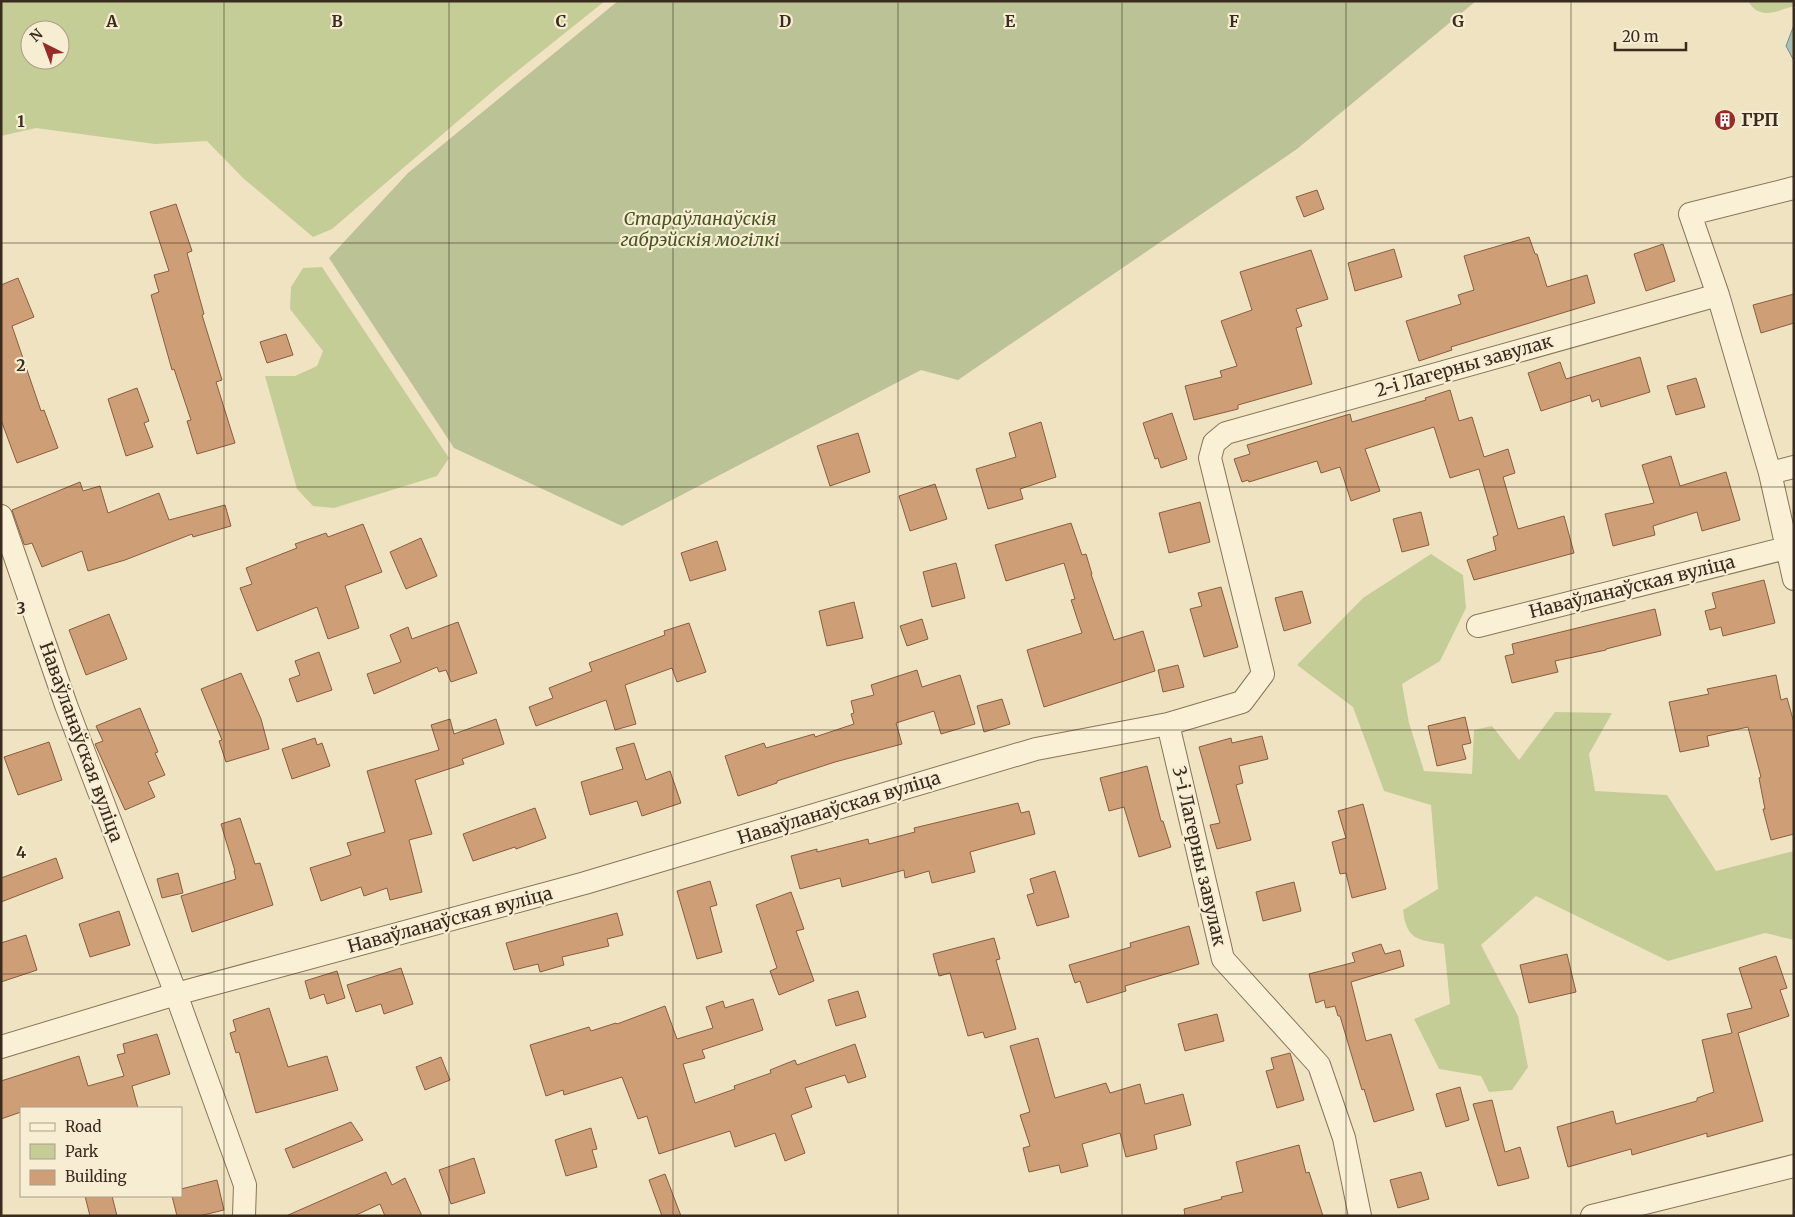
<svg xmlns="http://www.w3.org/2000/svg" width="1795" height="1217" viewBox="0 0 1795 1217" font-family="Merriweather,serif">
	<style>
		.green { fill: #c5cd96; fill-rule: evenodd }
		.cemetery { fill: #bbc295 }
		.water { fill: #a5c1ba; stroke: #6b9088 }
		.building { fill: #ce9e77; stroke: #895e3e }
		.lines { fill: none; stroke-linecap: round; stroke-linejoin: round }
		.minor-casing { stroke: #897459; stroke-width: 24 }
		.minor { stroke: #f9f0d5; stroke-width: 22 }
		.grid { fill: none; stroke: #392b1d; stroke-width: 1; stroke-opacity: 0.55 }
		.labels { text-anchor: middle; stroke-width: 4.5; stroke-linejoin: round; paint-order: stroke }
		.poi-label { font-size: 18px; font-weight: bold; fill: #392b1d; stroke: #f6edd2; text-anchor: start }
		.park-label { font-size: 18px; font-style: italic; fill: #475523; stroke: #f6edd2 }
		.street-label { font-size: 18px; fill: #392b1d; stroke: #f6edd2 }
		.grid-label { font-size: 16px; text-anchor: middle; font-weight: bold; fill: #392b1d; stroke: #f6edd2; stroke-width: 4.5; stroke-linejoin: round; paint-order: stroke }
	</style>
	<rect width="100%" height="100%" fill="#efe3c2"/>
	<path class="green" d="M1,1H605L500,85L332,229L313,237L243,178L207,141L155,144L36,128L1,136ZM30,30H60V60H30Z
		M1748,1H1794V6C1776,11 1760,21 1748,1Z
		M322,267L449,458L437,476L334,508L313,506L297,489L265,376H295L317,366L323,351L290,309L291,287L303,268Z
		M1431,554L1463,575L1466,608L1440,661L1402,684L1409,723L1424,771L1472,774L1474,730L1492,726L1519,760L1555,712L1612,713L1589,754L1595,791L1667,795L1716,871L1794,851V940L1765,933L1668,961L1536,896L1481,945L1518,1016L1528,1067L1512,1090L1489,1092L1481,1076L1439,1069L1414,1019L1450,1004L1444,944C1417,939 1407,941 1403,910L1438,889L1431,805L1384,791L1353,707L1297,665L1363,598Z"/>
	<path class="cemetery" d="M618,1H1476L1297,149L958,380L921,370L622,526L454,448L329,258L408,173Z"/>
	<path class="water" d="M1794,25V61L1786,46Z"/>
	<path class="building" d="M1317,190L1324,209L1304,217L1296,197Z
		M176,204L192,251L187,253L204,314L202,315L222,380L216,382L235,443L197,454L187,421L191,420L174,369L172,370L151,295L159,292L154,275L169,271L150,212Z
		M1529,237L1535,254H1537L1547,287L1587,275L1595,303L1451,347L1452,350L1419,361L1406,321L1461,304L1458,295L1474,290L1464,256Z
		M1663,244L1675,281L1646,291L1634,254Z
		M1394,249L1402,277L1355,291L1348,263Z
		M1311,250L1328,299L1296,309L1302,326L1296,328L1312,384L1238,405V409L1194,420L1185,386L1222,377L1220,371L1237,366L1221,321L1252,310L1240,272Z
		M18,278L34,317L12,326L41,411L44,410L58,448L17,463L1,420V285Z
		M1794,294V323L1761,333L1753,305Z
		M286,334L293,355L267,363L260,342Z
		M1640,357L1650,392L1601,407L1599,399L1592,402L1590,395L1541,411L1528,373L1560,362L1566,379Z
		M1696,378L1705,407L1676,415L1667,386Z
		M137,388L149,421L144,423L153,447L126,456L108,399Z
		M1450,390L1459,421L1472,417L1484,457L1508,449L1515,473L1503,477L1518,529L1564,516L1574,553L1474,580L1467,560L1496,550L1493,537L1498,535L1479,469L1450,478L1434,427L1365,449L1380,491L1351,501L1340,467L1321,473L1317,461L1249,482L1248,480L1242,482L1234,459L1250,454L1247,445L1350,414L1352,422L1426,400L1425,398Z
		M1172,413L1187,459L1161,468L1158,458L1155,459L1143,423Z
		M1041,422L1056,477L1020,489L1023,499L988,509L976,469L1016,457L1009,433Z
		M858,433L870,472L830,486L817,446Z
		M1671,456L1680,486L1726,472L1740,520L1702,531L1697,512L1653,526L1655,535L1613,546L1605,514L1654,503L1642,465Z
		M80,482L83,491L100,486L108,513L159,493L169,520L225,505L231,526L193,537L192,534L125,560L88,571L82,551L42,567L32,543L25,545L24,544L12,510Z
		M935,484L947,519L910,531L899,496Z
		M1200,502L1210,542L1169,553L1159,513Z
		M1421,512L1429,545L1402,552L1393,519Z
		M1071,523L1082,555L1086,554L1092,574H1091L1114,640L1143,631L1155,671L1044,707L1027,650L1082,633L1071,600L1075,599L1064,563L1006,581L995,545Z
		M363,524L382,572L345,586L359,628L328,639L317,607L257,631L240,588L252,584L246,568L297,548L295,544L326,533L328,537Z
		M421,538L437,576L406,589L390,552Z
		M717,541L726,570L690,581L681,553Z
		M956,563L965,598L932,607L923,572Z
		M1764,580L1775,623L1723,636L1721,627L1710,630L1705,611L1716,608L1712,593Z
		M1221,587L1238,647L1204,657L1190,609L1202,606L1198,593Z
		M1302,591L1311,623L1284,631L1275,598Z
		M854,602L863,638L827,646L819,611Z
		M1655,609L1661,635L1606,649V650L1555,661L1558,672L1512,683L1505,656L1514,654L1512,644Z
		M109,614L127,659L86,675L69,630Z
		M922,619L928,639L907,646L900,626Z
		M458,622L477,673L451,682L446,670L439,672L437,667L374,694L367,674L401,662L390,635L408,627L412,639Z
		M689,623L706,672L677,682L672,668L625,685L636,724L615,730L606,700L536,726L529,707L553,698L549,688L592,671L589,663L665,635L664,631Z
		M319,652L332,690L297,702L289,679L300,675L295,661Z
		M1178,665L1184,687L1163,692L1158,670Z
		M917,670L922,687L960,675L975,724L941,734L934,711L896,723L902,744L835,762L777,781V783L738,796L725,756L764,743L766,748L814,734L815,737L854,724L851,714L854,713L851,701L874,695L871,685Z
		M241,673L261,719L269,749L226,762L219,741L222,740L201,689Z
		M1776,675L1781,700L1787,698L1794,723V834L1771,840L1763,809H1765L1759,778L1761,777L1748,727L1707,736L1709,746L1680,752L1669,702L1709,694L1707,689Z
		M1002,699L1010,724L984,732L977,706Z
		M140,708L158,752L155,753L165,775L148,782L155,797L125,810L95,744L103,741L96,726Z
		M1465,717L1471,743L1462,745L1466,759L1437,766L1428,726Z
		M450,719L454,734L496,719L504,744L462,759L464,764L415,780L432,834L409,840L422,892L390,900L387,888L364,896L361,887L321,901L310,868L351,855L347,843L385,832L367,771L439,750L431,725Z
		M1262,736L1268,759L1239,766L1243,783L1236,785L1251,840L1217,849L1210,825L1220,823L1199,747L1231,738L1232,743Z
		M315,738L317,745L322,743L330,766L292,779L282,749Z
		M49,742L62,780L18,795L4,757Z
		M634,743L646,780L670,771L681,803L642,816L637,801L590,815L581,782L623,769L616,748Z
		M1147,766L1161,821H1163L1171,847L1139,857L1124,807L1109,811L1100,778Z
		M1018,803L1021,813L1029,811L1035,834L970,852L975,872L932,883L929,871L905,878L904,870L842,887L840,878L800,889L791,856L817,849V852L868,839L869,844L915,832L914,828Z
		M1363,804L1386,889L1352,898L1346,873L1340,874L1332,842L1346,838L1338,811Z
		M535,808L546,838L516,849L515,847L473,861L463,834Z
		M240,818L255,864L260,863L273,905L192,932L181,896L236,879L234,871H235L221,824Z
		M56,858L63,878L1,902V878Z
		M1055,871L1069,917L1037,926L1027,895L1034,893L1030,879Z
		M178,873L183,893L162,898L157,879Z
		M710,881L717,905L710,907L722,952L697,959L677,891Z
		M1294,882L1301,911L1263,921L1256,892Z
		M791,892L804,929L796,931L814,981L779,995L770,971L777,968L756,905Z
		M119,911L130,945L90,957L79,924Z
		M617,913L623,935L607,939L609,946L562,957L564,965L540,972L538,964L514,970L506,943Z
		M1189,926L1199,964L1125,986L1126,991L1087,1003L1080,981L1075,983L1069,965L1131,947L1130,943Z
		M26,935L37,970L1,982V943Z
		M994,938L1000,959L996,960L1016,1029L985,1038L983,1032L968,1036L950,973L939,976L933,954Z
		M1381,944L1385,954L1400,950L1404,966L1351,982L1366,1041L1391,1034L1414,1110L1374,1122L1364,1089L1362,1090L1340,1016H1338L1335,1006L1326,1008L1324,1000L1316,1003L1309,974L1355,962L1352,953Z
		M1567,954L1576,992L1529,1003L1520,965Z
		M1776,956L1787,988L1780,990L1789,1016L1738,1033L1763,1121L1707,1137V1133L1632,1155L1631,1149L1568,1167L1557,1127L1613,1111L1616,1124L1697,1101V1098L1714,1092L1702,1040L1732,1033L1727,1014L1752,1008L1739,968Z
		M401,968L413,1004L384,1014L381,1004L356,1012L347,985Z
		M337,971L345,998L327,1004L324,994L310,999L305,981Z
		M858,991L866,1017L836,1026L828,1000Z
		M753,999L763,1030L702,1050L705,1058L683,1064L695,1103L735,1089L734,1086L771,1073L770,1070L795,1060L797,1065L855,1044L866,1077L848,1083L845,1075L805,1088L812,1107L791,1115L805,1153L785,1161L775,1133L735,1147L730,1131L659,1154L647,1116L638,1119L622,1077L564,1095L563,1090L546,1096L530,1045L589,1027L591,1031L616,1023L617,1024L665,1006L677,1039L713,1028L706,1007L723,1001L725,1008Z
		M269,1008L288,1067L327,1056L338,1090L256,1113L239,1052L236,1053L230,1033L236,1031L233,1020Z
		M1217,1014L1224,1041L1185,1051L1178,1024Z
		M157,1034L170,1074L132,1086L138,1108H21V1112L1,1119V1081L79,1056L88,1086L124,1076L117,1055L125,1053L123,1044Z
		M1038,1038L1055,1098L1106,1083L1110,1093L1140,1084L1145,1104L1183,1094L1191,1125L1154,1135L1157,1149L1126,1157L1120,1133L1082,1144L1088,1166L1061,1173L1059,1165L1029,1172L1023,1148L1030,1146L1020,1115L1030,1112L1010,1046Z
		M1290,1053L1304,1100L1277,1108L1266,1071L1274,1069L1271,1058Z
		M441,1057L450,1080L425,1090L416,1067Z
		M1460,1087L1469,1120L1446,1127L1436,1094Z
		M1492,1100L1505,1152L1520,1147L1529,1178L1498,1186L1473,1104Z
		M351,1122L363,1140L293,1168L285,1149Z
		M591,1128L597,1149L592,1150L597,1167L566,1176L555,1140Z
		M1299,1145L1306,1173L1309,1172L1323,1216H1185L1184,1209L1222,1199L1221,1197L1243,1192L1236,1162Z
		M474,1158L485,1193L451,1204L439,1170Z
		M386,1172L392,1185L405,1178L422,1216H385L380,1204L354,1216H286Z
		M1421,1172L1429,1199L1398,1208L1390,1180Z
		M665,1174L681,1216H662L649,1180Z
		M217,1180L224,1210L199,1216H177L172,1196H181V1189Z
		M85,1196H112L117,1216H90Z"/>
	<g class="lines">
		<g class="minor-casing">
			<path id="minor" d="M1794,188L1690,214L1718,295L1770,473L1794,579
				M1770,473L1794,467
				M1,516L66,705L176,994L245,1185L244,1216
				M1478,626L1786,548
				M1168,724L1223,959L1319,1065L1344,1138L1360,1216
				M1,1047L176,994L585,883L1036,749L1168,724L1242,702L1263,674L1210,458L1214,443L1226,433L1718,295
				M1592,1216L1794,1166"/>
		</g>
		<use href="#minor" class="minor"/>
	</g>
	<path class="grid" d="M224,1V1216M449,1V1216M673,1V1216M898,1V1216M1122,1V1216M1346,1V1216M1571,1V1216M1,243H1794M1,487H1794M1,730H1794M1,974H1794"/>
	<defs>
		<g id="building-disc" transform="scale(1.125)"><circle r="9.5" fill="#992b27" stroke="#f6edd2"/><path d="M-4-6H4V6H1V3H-1V6H-4ZM-2.5-4.3h1.7v1.8h-1.7ZM.8-4.3h1.7v1.8H.8ZM-2.5-1h1.7V.8h-1.7ZM.8-1h1.7V.8H.8Z" fill="#fff"/></g>
	</defs>
	<g fill-rule="evenodd">
		<use href="#building-disc" x="1725" y="120"/>
	</g>
	<g class="labels">
		<g class="poi-label">
			<text x="1741" y="126">ГРП</text>
		</g>
		<g class="park-label">
			<text x="700" y="225">Стараўланаўскія<tspan x="700" dy="21">габрэйскія могілкі</tspan></text>
		</g>
		<g class="street-label">
			<text transform="translate(1464 366) rotate(-16)" y="6">2-і Лагерны завулак</text>
			<text transform="translate(1632 587) rotate(-14)" y="6">Наваўланаўская вуліца</text>
			<text transform="translate(81 742) rotate(70)" y="6">Наваўланаўская вуліца</text>
			<text transform="translate(839 808) rotate(-17)" y="6">Наваўланаўская вуліца</text>
			<text transform="translate(1199 856) rotate(77)" y="6">3-і Лагерны завулак</text>
			<text transform="translate(450 920) rotate(-15)" y="6">Наваўланаўская вуліца</text>
		</g>
	</g>
	<g class="grid-label">
		<text x="112" y="27">A</text>
		<text x="337" y="27">B</text>
		<text x="561" y="27">C</text>
		<text x="785" y="27">D</text>
		<text x="1010" y="27">E</text>
		<text x="1234" y="27">F</text>
		<text x="1458" y="27">G</text>
		<text x="21" y="127">1</text>
		<text x="21" y="371">2</text>
		<text x="21" y="614">3</text>
		<text x="21" y="858">4</text>
	</g>
	<rect width="1795" height="1217" fill="none" stroke="#392b1d" stroke-width="5"/>
	<rect x="20" y="1107" width="162" height="90" fill="#f6edd2" stroke="#aa9f8a"/>
	<rect x="30" y="1123" width="25" height="8" fill="#f9f0d5" stroke="#aa9f8a"/>
	<text x="65" y="1132" font-size="15" fill="#392b1d">Road</text>
	<rect x="30" y="1144" width="25" height="15" fill="#c5cd96" stroke="#aa9f8a"/>
	<text x="65" y="1157" font-size="15" fill="#392b1d">Park</text>
	<rect x="30" y="1170" width="25" height="15" fill="#ce9e77" stroke="#aa9f8a"/>
	<text x="65" y="1182" font-size="15" fill="#392b1d">Building</text>
	<g transform="translate(45 45) rotate(318)"><circle r="24" fill="#f6edd2" stroke="#aa9f8a"/>
	<path d="M0-4L9 19L0 12L-9 19Z" fill="#992b27"/>
	<text y="-8" font-size="14" font-weight="bold" text-anchor="middle" fill="#392b1d">N</text>
	</g>
	<path d="M1615 42v8h71v-8" fill="none" stroke="#392b1d" stroke-width="2.5"/>
	<text x="1622" y="42" font-size="15" fill="#392b1d" stroke="#f6edd2" stroke-width="4" paint-order="stroke">20 m</text>
</svg>
